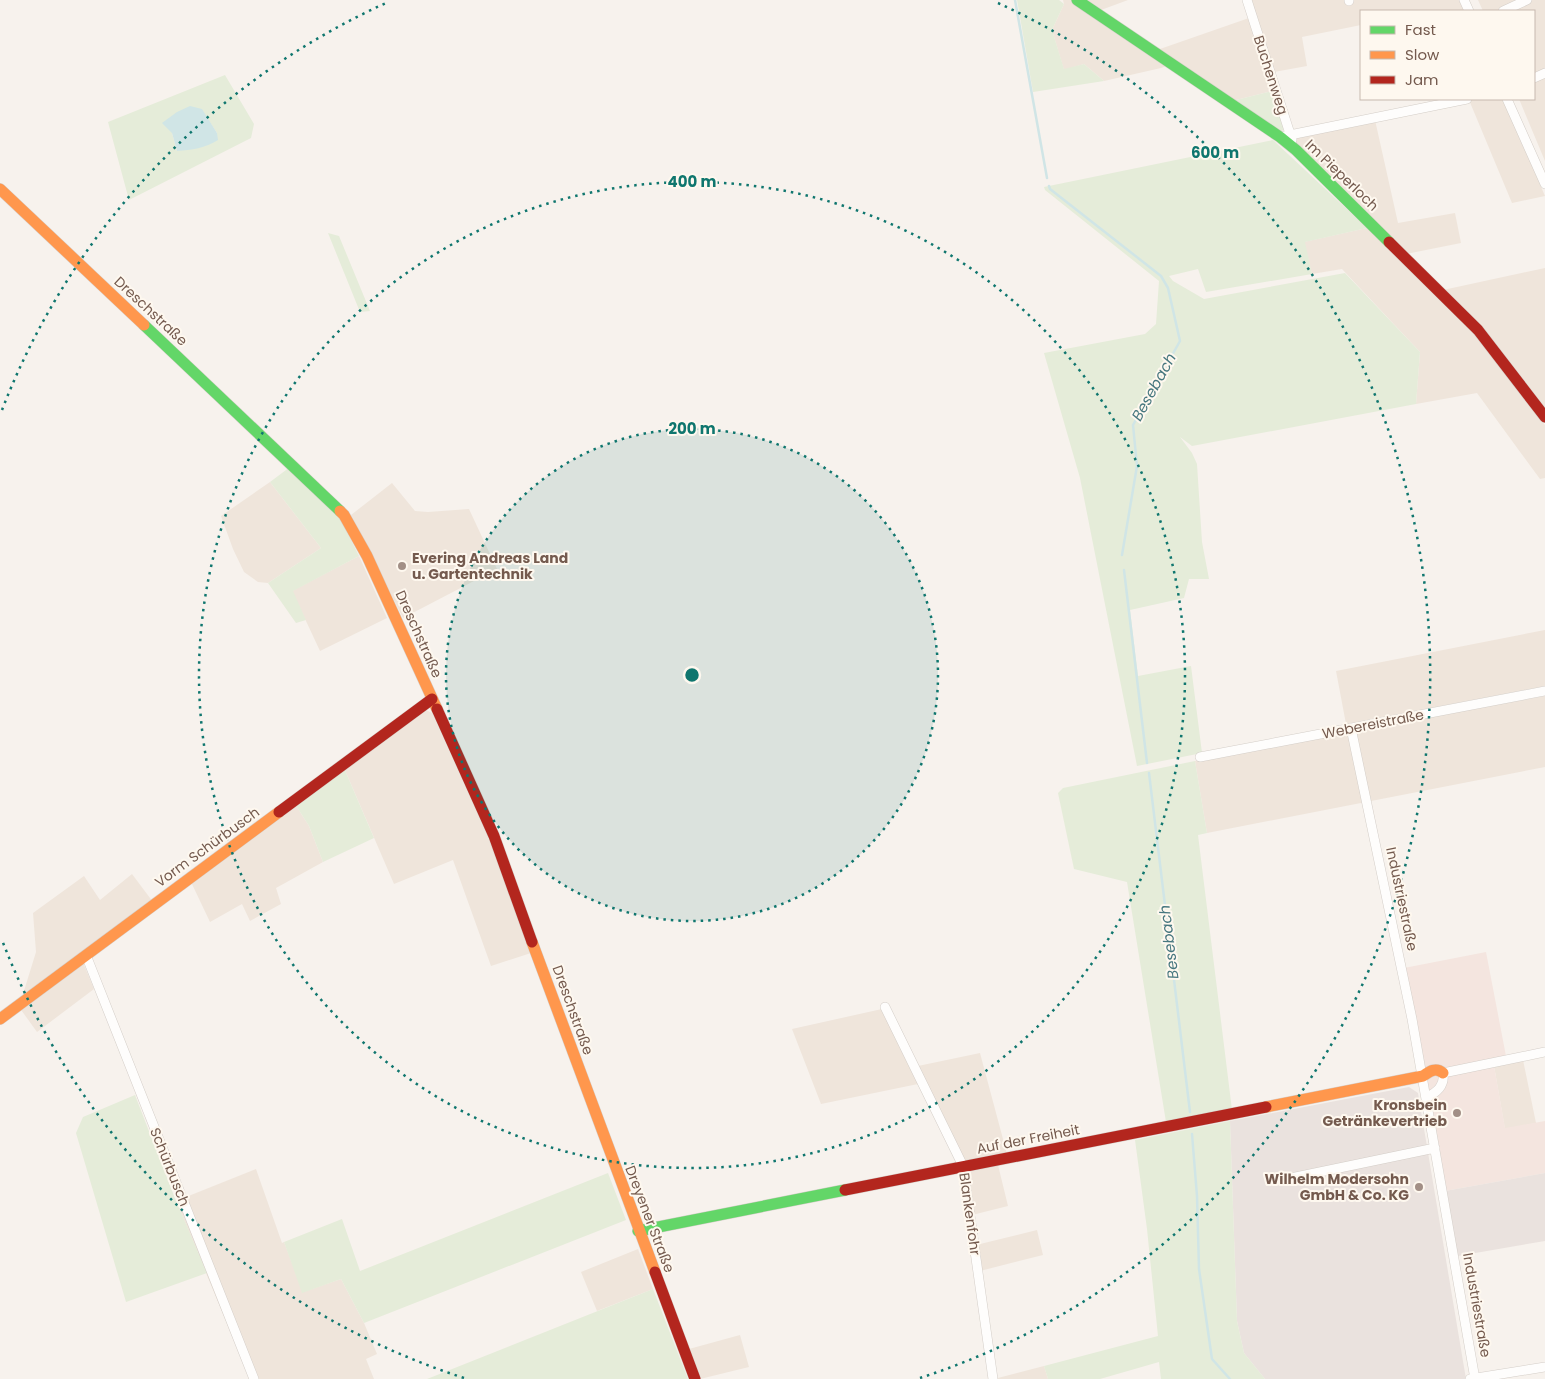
<svg xmlns="http://www.w3.org/2000/svg" width="1545" height="1379" viewBox="0 0 1545 1379" font-family="Poppins,sans-serif">
	<style>
		.residential { fill: #efe5db }
		.commercial { fill: #f4e5df }
		.industrial { fill: #eae2de }
		.green { fill: #e5ecd9; fill-rule: evenodd }
		.water { fill: #d0e5e6 }
		.lines { fill: none; stroke-linecap: round; stroke-linejoin: round }
		.stream { stroke: #d0e5e6; stroke-width: 2.5 }
		.street-casing { stroke: #d4cec8; stroke-width: 10 }
		.fast-casing { stroke: #d6cfca; stroke-width: 12 }
		.slow-casing { stroke: #d6cfca; stroke-width: 12 }
		.jam-casing { stroke: #d6cfca; stroke-width: 12 }
		.street { stroke: #fefdfc; stroke-width: 9 }
		.fast { stroke: #63d668; stroke-width: 11 }
		.slow { stroke: #ff974d; stroke-width: 11 }
		.jam { stroke: #b3261e; stroke-width: 11 }
		.ring { fill: none; stroke: #0f766e; stroke-width: 2.5; stroke-dasharray: 2.5 5 }
		.poi-dot { fill: #a28f86; stroke: #fef8ef; stroke-width: 2 }
		.labels { text-anchor: middle; stroke-width: 4; stroke-linejoin: round; paint-order: stroke }
		.street-label { font-size: 14px; fill: #745a4e; stroke: #fef8ef }
		.poi-label { font-size: 14px; font-weight: bold; fill: #745a4e; stroke: #fef8ef; text-anchor: end }
		.water-label { font-size: 15px; font-style: italic; fill: #47777f; stroke: #fef8ef }
		.centre { fill: #0f766e; stroke: #fef8ef; stroke-width: 2.5 }
		.ring-label { font-size: 15px; text-anchor: middle; font-weight: bold; fill: #0f766e; stroke: #fef8ef; stroke-width: 4; stroke-linejoin: round; paint-order: stroke }
	</style>
	<rect width="100%" height="100%" fill="#f7f2ed"/>
	<path class="residential" d="M1063,0H1128L1101,10L1160,49L1249,18L1272,91L1232,101L1176,63L1161,68L1104,81L1084,64L1064,70L1052,30L1064,4Z
		M1251,0H1460L1465,11H1361V25L1302,37L1307,66L1274,72Z
		M1478,0H1545V70L1534,74V11H1483Z
		M1545,78V161L1519,99H1534V82Z
		M1480,99H1503L1545,196L1512,203L1469,100Z
		M1375,120L1398,223L1455,213L1461,243L1406,254L1297,149L1295,139L1300,135Z
		M1367,228L1478,338L1545,425V478L1540,479L1477,393L1416,404L1420,352L1342,269L1312,274L1304,242Z
		M1545,268V409L1443,290Z
		M270,482L321,548L268,583L258,582L244,572L233,549L221,516Z
		M392,483L415,511L428,512L469,509L497,569L403,618L351,515Z
		M359,556L387,618L320,651L292,591Z
		M1545,630V686L1346,724L1336,671Z
		M1545,696V767L1207,833L1195,761Z
		M424,709L432,713L491,844L531,953L491,966L453,860L394,884L344,768Z
		M295,804L309,826L323,862L276,888L281,904L250,921L242,904L210,922L191,882Z
		M132,874L153,902L80,955L94,989L37,1032L19,1007L36,952L33,913L84,876L100,900Z
		M882,1009L918,1084L821,1104L792,1029Z
		M980,1053L1007,1154L968,1161L964,1159L918,1066Z
		M1523,1060L1536,1123L1505,1129L1494,1066Z
		M998,1165L1008,1206L972,1215L967,1179L969,1172Z
		M256,1169L282,1243L284,1242L303,1292L341,1279L364,1323L377,1354L366,1359L374,1379H250L176,1201Z
		M1037,1230L1043,1255L980,1271L976,1245Z
		M638,1249L653,1289L597,1311L581,1272Z
		M740,1335L749,1367L700,1379L689,1349Z
		M1044,1366L1048,1379H994Z"/>
	<path class="commercial" d="M1486,952L1506,1056L1494,1066L1505,1128L1545,1121V1173L1445,1191L1404,968Z"/>
	<path class="industrial" d="M1409,1087L1418,1093L1466,1379H1265L1244,1353L1237,1321L1230,1121Z
		M1545,1173V1241L1458,1256L1445,1191Z"/>
	<path class="green" d="M1017,0H1059L1064,4L1052,30L1064,69L1084,64L1104,81L1033,92Z
		M225,75L254,124L251,138L129,200L108,122ZM202,110L217,133L177,151L172,133Z
		M1272,91L1284,129L1281,132L1232,101Z
		M1273,140L1367,228L1305,242L1312,274L1206,292L1198,269L1169,276L1173,281L1204,299L1345,273L1420,352L1416,404L1192,446L1180,437L1192,453L1197,464L1202,542L1209,579H1189L1184,598L1130,610L1138,676L1191,666L1202,753L1137,766L1080,478L1044,353L1145,334L1156,324L1159,281L1045,190L1044,187Z
		M328,233L339,236L370,311L360,312Z
		M290,467L341,520L359,556L293,591L306,620L296,623L268,583L321,548L270,482Z
		M1195,761L1207,833L1198,835L1232,1110L1166,1122L1127,882L1074,869L1058,793L1063,788Z
		M344,768L374,838L323,862L309,826L295,804Z
		M135,1095L176,1201L207,1273L126,1302L76,1133L83,1117Z
		M1230,1121L1237,1321L1244,1353L1265,1379H1161L1159,1362L1100,1379H1048L1044,1366L1158,1336L1147,1229L1135,1140Z
		M608,1173L626,1220L364,1323L341,1279L302,1293L284,1242L342,1219L360,1271Z
		M653,1289L688,1379H427Z"/>
	<path class="water" d="M190,106L202,109L217,133L218,140C205,148 192,150 177,151L172,133L162,123L177,112Z"/>
	<g class="lines">
		<path class="stream" d="M1015,0L1047,178
			M1049,186L1050,189L1161,276L1168,288L1180,341L1133,425L1137,466L1122,555
			M1124,570L1147,763
			M1149,773L1190,1112
			M1192,1134L1197,1196L1199,1269L1212,1359L1230,1379"/>
		<g class="street-casing">
			<path id="street" d="M1247,0L1292,140
				M1349,0V1
				M1464,0L1469,11
				M1503,11L1527,0
				M1534,78L1545,73
				M1507,99L1545,184
				M1280,137L1467,99
				M1351,728L1412,1019L1475,1379
				M1200,757L1545,691
				M86,955L254,1379
				M885,1007L963,1166L993,1379
				M1426,1098C1437,1092 1445,1086 1443,1073L1545,1052
				M1291,1178L1435,1148
				M1470,1379L1545,1367"/>
		</g>
		<g class="fast-casing">
			<path id="fast" d="M1077,0L1280,137L1296,150L1389,242
				M144,325L340,511
				M638,1231L845,1190"/>
		</g>
		<g class="slow-casing">
			<path id="slow" d="M0,189L144,325
				M340,511L344,515L367,556L437,709
				M532,942L655,1272
				M0,1019L279,812
				M1266,1107L1423,1076C1430,1071 1436,1067 1443,1073"/>
		</g>
		<g class="jam-casing">
			<path id="jam" d="M1389,242L1478,330L1545,417
				M437,709L494,836L532,942
				M279,812L432,699
				M845,1190L1266,1107
				M655,1272L695,1379"/>
		</g>
		<use href="#street" class="street"/>
		<use href="#fast" class="fast"/>
		<use href="#slow" class="slow"/>
		<use href="#jam" class="jam"/>
	</g>
	<circle cx="692" cy="675" r="246" fill="#0f766e" fill-opacity=".12"/>
	<g class="ring">
		<circle cx="692" cy="675" r="246"/>
		<circle cx="692" cy="675" r="493"/>
		<path d="M464 1378A739 739 0 0 1 2 940M2 410A739 739 0 0 1 386 3M998 3A739 739 0 0 1 920 1378"/>
	</g>
	<g class="poi-dot">
		<circle cx="402" cy="566" r="5"/>
		<circle cx="1457" cy="1113" r="5"/>
		<circle cx="1419" cy="1187" r="5"/>
	</g>
	<g class="labels">
		<g class="street-label">
			<text transform="translate(1271 75) rotate(72)" y="5">Buchenweg</text>
			<text transform="translate(1342 175) rotate(44)" y="5">Im Pieperloch</text>
			<text transform="translate(151 311) rotate(43)" y="5">Dreschstraße</text>
			<text transform="translate(419 634) rotate(66)" y="5">Dreschstraße</text>
			<text transform="translate(1373 724) rotate(-11)" y="5">Webereistraße</text>
			<text transform="translate(207 847) rotate(-36)" y="5">Vorm Schürbusch</text>
			<text transform="translate(1402 899) rotate(78)" y="5">Industriestraße</text>
			<text transform="translate(573 1010) rotate(70)" y="5">Dreschstraße</text>
			<text transform="translate(1028 1139) rotate(-11)" y="5">Auf der Freiheit</text>
			<text transform="translate(170 1167) rotate(68)" y="5">Schürbusch</text>
			<text transform="translate(970 1214) rotate(82)" y="5">Blankenfohr</text>
			<text transform="translate(650 1219) rotate(69)" y="5">Dreyener Straße</text>
			<text transform="translate(1477 1305) rotate(80)" y="5">Industriestraße</text>
		</g>
		<g class="poi-label">
			<text x="412" y="563" text-anchor="start">Evering Andreas Land<tspan x="412" dy="16">u. Gartentechnik</tspan></text>
			<text x="1447" y="1110">Kronsbein<tspan x="1447" dy="16">Getränkevertrieb</tspan></text>
			<text x="1409" y="1184">Wilhelm Modersohn<tspan x="1409" dy="16">GmbH &amp; Co. KG</tspan></text>
		</g>
		<g class="water-label">
			<text transform="translate(1154 387) rotate(-61)" y="5">Besebach</text>
			<text transform="translate(1169 942) rotate(-97)" y="5">Besebach</text>
		</g>
	</g>
	<circle cx="692" cy="675" r="8" class="centre"/>
	<g class="ring-label">
		<text x="1215" y="158">600 m</text>
		<text x="692" y="187">400 m</text>
		<text x="692" y="434">200 m</text>
	</g>
	<rect x="1360" y="10" width="175" height="90" fill="#fef8ef" stroke="#c7b9af"/>
	<rect x="1370" y="26" width="25" height="8" fill="#63d668" stroke="#c7b9af"/>
	<text x="1405" y="35" font-size="15" fill="#745a4e">Fast</text>
	<rect x="1370" y="51" width="25" height="8" fill="#ff974d" stroke="#c7b9af"/>
	<text x="1405" y="60" font-size="15" fill="#745a4e">Slow</text>
	<rect x="1370" y="76" width="25" height="8" fill="#b3261e" stroke="#c7b9af"/>
	<text x="1405" y="85" font-size="15" fill="#745a4e">Jam</text>
</svg>
